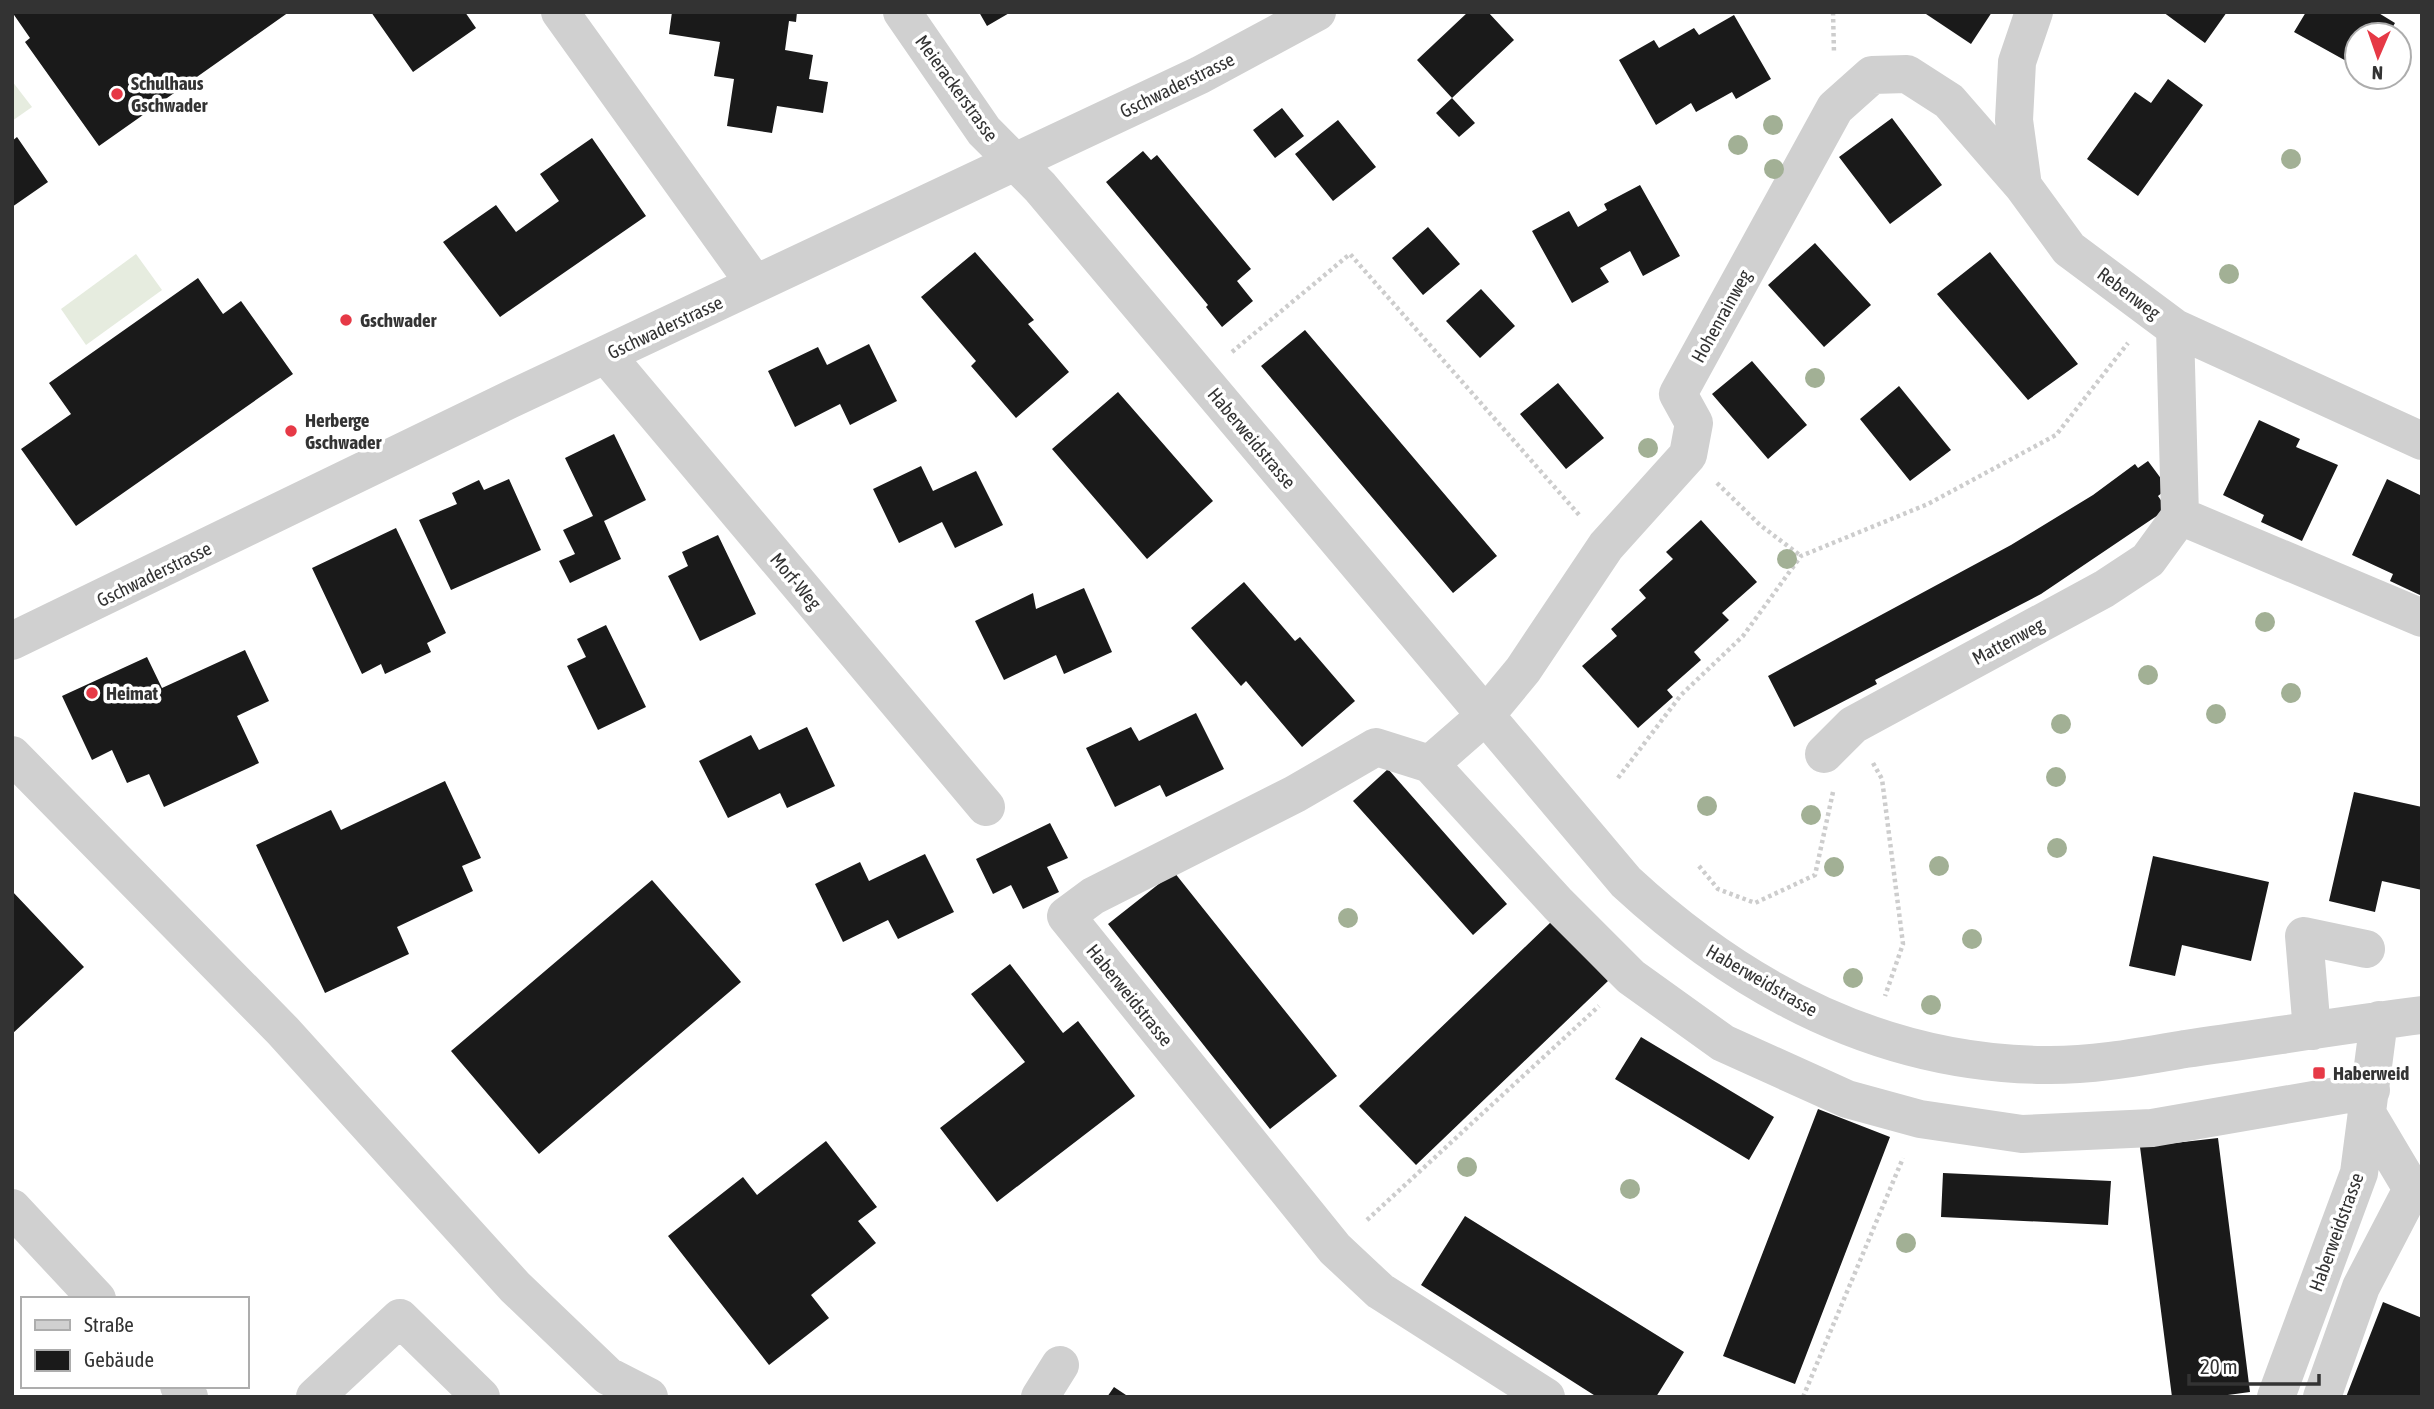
<svg xmlns="http://www.w3.org/2000/svg" width="2434" height="1409" viewBox="0 0 2434 1409" font-family="'Asap Condensed',sans-serif">
	<style>
		.green { fill: #e6ecdf }
		.building { fill: #1a1a1a }
		.lines { fill: none; stroke-linecap: round; stroke-linejoin: round }
		.path { stroke: #cdcdcd; stroke-width: 4.5; stroke-dasharray: 3.5 3.5; stroke-linecap: butt }
		.minor { stroke: #d0d0d0; stroke-width: 38 }
		.tree { fill: #a2b095 }
		.poi-dot { fill: #e63946; stroke: #fff; stroke-width: 2.5 }
		.labels { text-anchor: middle; stroke-width: 7; stroke-linejoin: round; paint-order: stroke }
		.poi-label { font-size: 19px; font-weight: bold; fill: #333; stroke: #fff; text-anchor: start }
		.street-label { font-size: 19px; fill: #333; stroke: #fff }
	</style>
	<rect width="100%" height="100%" fill="#fff"/>
	<path class="green" d="M12,81L32,107L12,121Z
		M136,254L162,290L86,345L61,309Z"/>
	<path class="building" d="M12,12H289L99,146L25,42L30,38Z
		M371,12H465L476,28L413,72Z
		M672,12H797L796,22L789,21L785,50L813,55L809,79L828,82L823,113L777,106L772,133L727,126L734,79L714,76L720,42L669,34Z
		M979,12H1011L987,26Z
		M1468,12H1488L1514,40L1452,98L1475,123L1459,137L1436,113L1452,98L1417,60Z
		M1923,12H1992L1971,44Z
		M2163,12H2227L2205,43Z
		M2306,12H2377L2395,23L2388,35H2357V67L2294,32Z
		M1734,15L1771,79L1736,99L1732,92L1696,112L1691,103L1656,125L1619,60L1654,40L1659,48L1694,28L1699,35Z
		M2168,79L2203,105L2138,196L2087,159L2135,92L2151,103Z
		M1282,108L1304,136L1275,158L1253,130Z
		M1892,118L1942,185L1890,224L1839,157Z
		M1338,120L1376,167L1333,201L1295,154Z
		M17,137L48,182L12,207V141Z
		M592,138L646,216L500,317L443,242L496,205L516,232L559,201L540,174Z
		M1143,151L1151,160L1157,155L1251,269L1237,281L1253,301L1222,327L1206,307L1208,305L1106,182Z
		M1640,185L1680,256L1643,276L1630,251L1600,268L1609,282L1572,303L1532,231L1569,211L1578,227L1607,210L1604,204Z
		M1428,227L1460,264L1423,295L1392,258Z
		M1815,243L1871,305L1824,347L1768,285Z
		M975,252L1034,320L1028,324L1069,372L1016,418L971,366L976,361L921,297Z
		M1990,252L2078,364L2028,400L1937,294Z
		M198,278L223,314L241,301L293,374L76,526L21,449L71,414L49,383Z
		M1481,289L1515,326L1480,358L1446,321Z
		M1305,330L1497,556L1453,593L1261,366Z
		M869,344L897,401L850,425L840,404L795,427L768,371L818,347L827,365Z
		M1752,361L1807,425L1768,459L1712,394Z
		M1558,383L1604,438L1566,469L1520,414Z
		M1899,386L1951,450L1910,481L1860,419Z
		M1118,392L1213,501L1147,559L1052,449Z
		M2259,420L2300,439L2296,447L2338,465L2302,541L2261,522L2264,515L2223,495Z
		M614,434L646,500L604,521L621,559L570,583L559,561L575,554L563,530L593,516L565,458Z
		M2148,461L2168,488L2158,496L2167,509L2041,594L1875,680L1877,684L1794,727L1768,676L2011,545L2093,495L2135,464L2138,468Z
		M921,466L933,491L976,471L1003,525L955,548L942,522L899,543L873,489Z
		M509,479L541,550L451,590L419,520L457,504L452,493L479,480L484,490Z
		M2387,479L2422,496V596L2390,581L2393,574L2352,555Z
		M1701,520L1757,582L1722,613L1729,620L1694,652L1701,660L1667,690L1673,697L1638,728L1582,666L1617,636L1611,629L1646,598L1639,590L1673,559L1666,552Z
		M396,528L446,633L427,643L431,652L385,674L381,664L362,674L312,568Z
		M718,535L756,614L700,641L668,576L688,566L682,552Z
		M1244,582L1295,641L1300,637L1355,701L1302,747L1246,681L1241,686L1191,628Z
		M1084,588L1112,652L1064,674L1056,655L1004,680L975,621L1033,593L1036,609Z
		M606,625L646,707L598,730L567,666L586,657L577,639Z
		M245,650L269,701L237,716L259,763L164,807L149,774L127,783L112,750L92,760L62,696L147,657L162,688Z
		M1196,713L1224,769L1166,797L1160,785L1115,807L1086,748L1131,727L1139,741Z
		M807,727L835,786L787,808L780,793L728,818L699,761L751,735L759,750Z
		M1388,769L1507,904L1473,935L1353,801Z
		M445,781L481,858L462,866L473,891L397,927L409,954L325,993L256,845L331,810L341,830Z
		M2354,792L2422,807V890L2382,881L2375,912L2329,901Z
		M1050,823L1068,858L1047,867L1059,892L1023,909L1011,885L993,894L976,859Z
		M925,854L954,912L898,939L888,920L843,942L815,884L860,862L869,881Z
		M2153,856L2269,882L2251,961L2182,945L2175,976L2129,966Z
		M1174,872L1337,1076L1270,1129L1108,924Z
		M652,880L741,982L539,1154L451,1051Z
		M12,891L84,967L12,1034Z
		M1551,922L1608,981L1416,1165L1359,1106Z
		M1010,964L1063,1033L1078,1021L1135,1096L997,1202L940,1128L1025,1062L971,994Z
		M1641,1037L1774,1117L1749,1160L1615,1079Z
		M1818,1109L1890,1137L1795,1384L1723,1356Z
		M2218,1138L2250,1392L2213,1397H2172L2140,1147Z
		M826,1141L877,1207L858,1221L876,1243L811,1295L829,1318L769,1365L668,1236L743,1177L757,1195Z
		M1943,1173L2111,1181L2108,1225L1941,1217Z
		M1465,1216L1684,1352L1656,1397H1597L1421,1285Z
		M2383,1302L2422,1318V1397H2346Z
		M1114,1387L1129,1397H1107Z"/>
	<g class="lines">
		<path class="path" d="M1833,12L1834,53
			M1232,352L1350,254L1580,516
			M1717,483L1760,525L1801,556
			M1873,763L1882,779L1903,944L1885,996
			M1618,778L1681,695L1743,636L1801,556L1928,504L2056,435L2128,343
			M1699,866L1718,889L1755,903L1815,875L1833,792
			M1367,1220L1599,1006
			M1803,1397L1903,1158"/>
		<path class="minor" d="M560,12L755,284
			M902,12L984,131L1040,187L1626,882C1743,990 1881,1063 2043,1065C2091,1066 2139,1057 2185,1049C2264,1038 2343,1025 2422,1015
			M2034,12L2017,62L2014,120L2023,186L2069,249L2175,328L2422,441
			M606,355L986,807
			M2180,516L2422,618
			M12,641L509,400L1200,75L1317,12
			M1824,754L1853,725L2104,589L2148,560L2180,516L2175,328
			M12,755L283,1031L515,1287L608,1376L649,1397
			M1430,764L1485,716L1523,670L1606,546L1688,455L1694,423L1678,394L1835,108L1872,75L1907,74L1949,101L2023,186
			M2312,1031L2304,936L2366,949
			M2368,1115L2412,1189L2422,1196
			M12,1208L97,1299
			M179,1386L189,1397
			M315,1397L400,1318L481,1397
			M1040,1397L1060,1365
			M1546,1397L1380,1291L1335,1249L1066,916L1093,896L1295,794L1376,747L1430,764L1558,904L1631,977L1723,1043L1847,1099L1920,1119L2022,1134L2152,1128L2371,1090
			M2276,1397L2359,1173L2379,1020
			M2322,1397L2361,1287L2412,1189"/>
	</g>
	<g class="tree">
		<circle cx="1773" cy="125" r="10"/>
		<circle cx="1738" cy="145" r="10"/>
		<circle cx="2291" cy="159" r="10"/>
		<circle cx="1774" cy="169" r="10"/>
		<circle cx="2229" cy="274" r="10"/>
		<circle cx="1815" cy="378" r="10"/>
		<circle cx="1648" cy="448" r="10"/>
		<circle cx="1787" cy="559" r="10"/>
		<circle cx="2265" cy="622" r="10"/>
		<circle cx="2148" cy="675" r="10"/>
		<circle cx="2291" cy="693" r="10"/>
		<circle cx="2216" cy="714" r="10"/>
		<circle cx="2061" cy="724" r="10"/>
		<circle cx="2056" cy="777" r="10"/>
		<circle cx="1707" cy="806" r="10"/>
		<circle cx="1811" cy="815" r="10"/>
		<circle cx="2057" cy="848" r="10"/>
		<circle cx="1939" cy="866" r="10"/>
		<circle cx="1834" cy="867" r="10"/>
		<circle cx="1348" cy="918" r="10"/>
		<circle cx="1972" cy="939" r="10"/>
		<circle cx="1853" cy="978" r="10"/>
		<circle cx="1931" cy="1005" r="10"/>
		<circle cx="1467" cy="1167" r="10"/>
		<circle cx="1630" cy="1189" r="10"/>
		<circle cx="1906" cy="1243" r="10"/>
	</g>
	<g class="poi-dot">
		<circle cx="117" cy="94" r="7"/>
		<circle cx="346" cy="320" r="7"/>
		<circle cx="291" cy="431" r="7"/>
		<circle cx="92" cy="693" r="7"/>
		<rect x="2312" y="1066" width="14" height="14" rx="3.5"/>
	</g>
	<g class="labels">
		<g class="poi-label">
			<text x="131" y="90">Schulhaus<tspan x="131" dy="22">Gschwader</tspan></text>
			<text x="360" y="327">Gschwader</text>
			<text x="305" y="427">Herberge<tspan x="305" dy="22">Gschwader</tspan></text>
			<text x="106" y="700">Heimat</text>
			<text x="2333" y="1080">Haberweid</text>
		</g>
		<g class="street-label">
			<text transform="translate(1177 85) rotate(-26)" y="7">Gschwaderstrasse</text>
			<text transform="translate(957 88) rotate(54)" y="7">Meierackerstrasse</text>
			<text transform="translate(2129 293) rotate(37)" y="7">Rebenweg</text>
			<text transform="translate(1721 316) rotate(-61)" y="7">Hohenrainweg</text>
			<text transform="translate(665 327) rotate(-25)" y="7">Gschwaderstrasse</text>
			<text transform="translate(1252 438) rotate(50)" y="7">Haberweidstrasse</text>
			<text transform="translate(154 574) rotate(-26)" y="7">Gschwaderstrasse</text>
			<text transform="translate(796 581) rotate(50)" y="7">Morf-Weg</text>
			<text transform="translate(2008 641) rotate(-28)" y="7">Mattenweg</text>
			<text transform="translate(1762 980) rotate(30)" y="7">Haberweidstrasse</text>
			<text transform="translate(1130 995) rotate(51)" y="7">Haberweidstrasse</text>
			<text transform="translate(2336 1232) rotate(-70)" y="7">Haberweidstrasse</text>
		</g>
	</g>
	<rect width="2434" height="1409" fill="none" stroke="#333333" stroke-width="28"/>
	<rect x="21" y="1297" width="228" height="91" fill="#ffffff" stroke="#adadad" stroke-width="2"/>
	<rect x="35" y="1320" width="35" height="10" fill="#d0d0d0" stroke="#adadad" stroke-width="2"/>
	<text x="84" y="1332" font-size="21" fill="#333333">Straße</text>
	<rect x="35" y="1350" width="35" height="21" fill="#1a1a1a" stroke="#adadad" stroke-width="2"/>
	<text x="84" y="1367" font-size="21" fill="#333333">Gebäude</text>
	<g transform="translate(2378 56) rotate(182)"><circle r="33" fill="#ffffff" stroke="#adadad" stroke-width="2"/>
	<path d="M0-5L12 26L0 18L-12 26Z" fill="#e63946"/>
	<text y="-10" font-size="19" font-weight="bold" text-anchor="middle" fill="#333333">N</text>
	</g>
	<path d="M2189 1374v10h130v-10" fill="none" stroke="#333333" stroke-width="3.5"/>
	<text x="2200" y="1374" font-size="21" fill="#333333" stroke="#ffffff" stroke-width="5" paint-order="stroke">20 m</text>
</svg>
